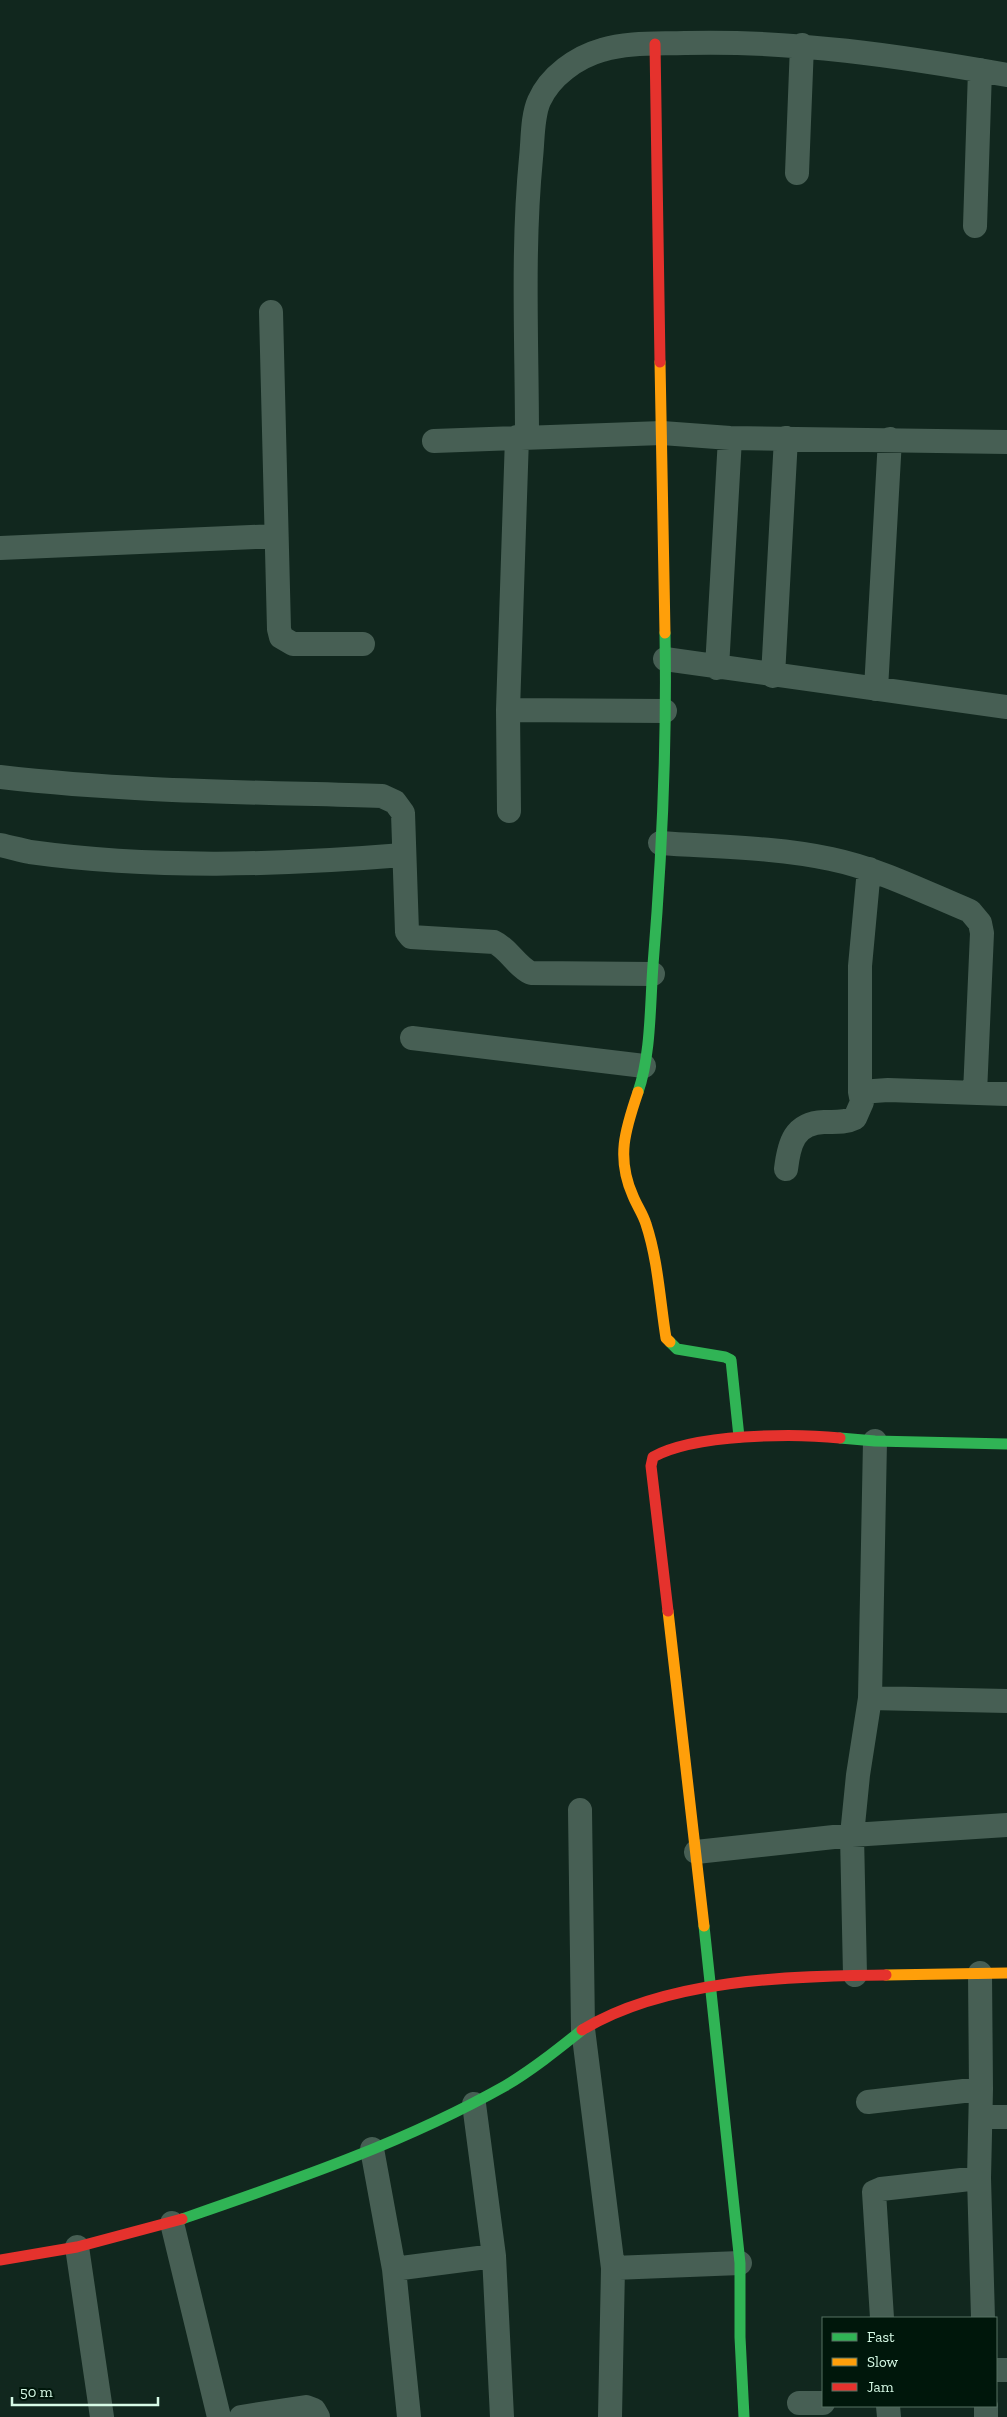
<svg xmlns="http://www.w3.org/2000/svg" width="1007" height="2417" viewBox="0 0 1007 2417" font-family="'Zilla Slab',serif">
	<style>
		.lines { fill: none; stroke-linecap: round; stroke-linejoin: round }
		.street { stroke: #475f54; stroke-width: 24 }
		.fast { stroke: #30b455; stroke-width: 11 }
		.slow { stroke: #ff9f0a; stroke-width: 11 }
		.jam { stroke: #e5322d; stroke-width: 11 }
	</style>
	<rect width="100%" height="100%" fill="#11271e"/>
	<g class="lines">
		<path class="street" d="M797,173L802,45
			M975,226L980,70
			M271,312L279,629L281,637L293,644H363
			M527,437C527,345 522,250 531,158C533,140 532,117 539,101C550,76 577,57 602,50C628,42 657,44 685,43C793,40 900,56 1007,75
			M434,441L662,433L730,438L1007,442
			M0,548L276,536
			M665,659L1007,707
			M717,668L730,438
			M773,676L786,438
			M876,689L890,439
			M508,710L665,711
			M0,777C129,792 253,792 382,796L395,802L403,813L407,932L411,937L494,942C509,949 516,966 531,973L653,974
			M509,811L508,710L517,437
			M660,843C716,847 775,847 831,859C879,869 924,892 970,911L980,923L982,933L975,1093
			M0,845C10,847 20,850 30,852C153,869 280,865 403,855
			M412,1038L644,1066
			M860,1092V966L869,869
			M786,1169C789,1144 794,1123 824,1122C836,1122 845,1123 855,1118L862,1102L860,1092L888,1090L1007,1094
			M870,1698L1007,1701
			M580,1810L583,2029L613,2268L610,2417
			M696,1852L852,1835L1007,1825
			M980,1973L981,2089L979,2178L983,2318
			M855,1975L852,1835L858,1775L870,1698L875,1441
			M868,2102L981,2089
			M474,2104L494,2256L502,2417
			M981,2117H1007
			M372,2149L394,2269L409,2417
			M172,2223L219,2417
			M77,2247L102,2417
			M613,2268L740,2263
			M394,2269L494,2256
			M882,2318L874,2192L881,2189L979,2178
			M996,2370H1007
			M799,2403H823
			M888,2406L889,2417
			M986,2406V2417
			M241,2417L306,2407L314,2410L318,2417"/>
		<path class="fast" d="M638,1092C651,1055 650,1005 653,965C662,855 667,743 665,633
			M670,1342L677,1349L725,1357L731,1360L739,1437
			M840,1438L875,1441L1007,1444
			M704,1926L740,2263V2337L744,2417
			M182,2219C292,2181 404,2143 505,2086C532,2070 557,2050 582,2030"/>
		<path class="slow" d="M660,362L665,633
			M638,1092C625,1130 616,1158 633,1196C637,1206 643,1214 646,1224C658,1260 660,1301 666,1338L670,1342
			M668,1611L704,1926
			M886,1975L1007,1973"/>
		<path class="jam" d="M655,44L660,362
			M668,1611L651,1466L653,1457C694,1434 793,1433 840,1438
			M582,2030C666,1979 789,1976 886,1975
			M0,2260L77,2247L182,2219"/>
	</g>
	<rect x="822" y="2317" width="175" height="90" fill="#00170b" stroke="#567263"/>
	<rect x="832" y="2333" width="25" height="8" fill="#30b455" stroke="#567263"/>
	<text x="867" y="2342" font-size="15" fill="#d7fbe7">Fast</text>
	<rect x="832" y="2358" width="25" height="8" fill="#ff9f0a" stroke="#567263"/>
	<text x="867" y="2367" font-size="15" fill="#d7fbe7">Slow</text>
	<rect x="832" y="2383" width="25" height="8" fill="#e5322d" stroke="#567263"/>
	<text x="867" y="2392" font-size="15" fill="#d7fbe7">Jam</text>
	<path d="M12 2397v8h146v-8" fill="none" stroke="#d7fbe7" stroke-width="2.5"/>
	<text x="20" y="2397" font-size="15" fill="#d7fbe7" stroke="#00170b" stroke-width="4" paint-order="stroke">50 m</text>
</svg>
